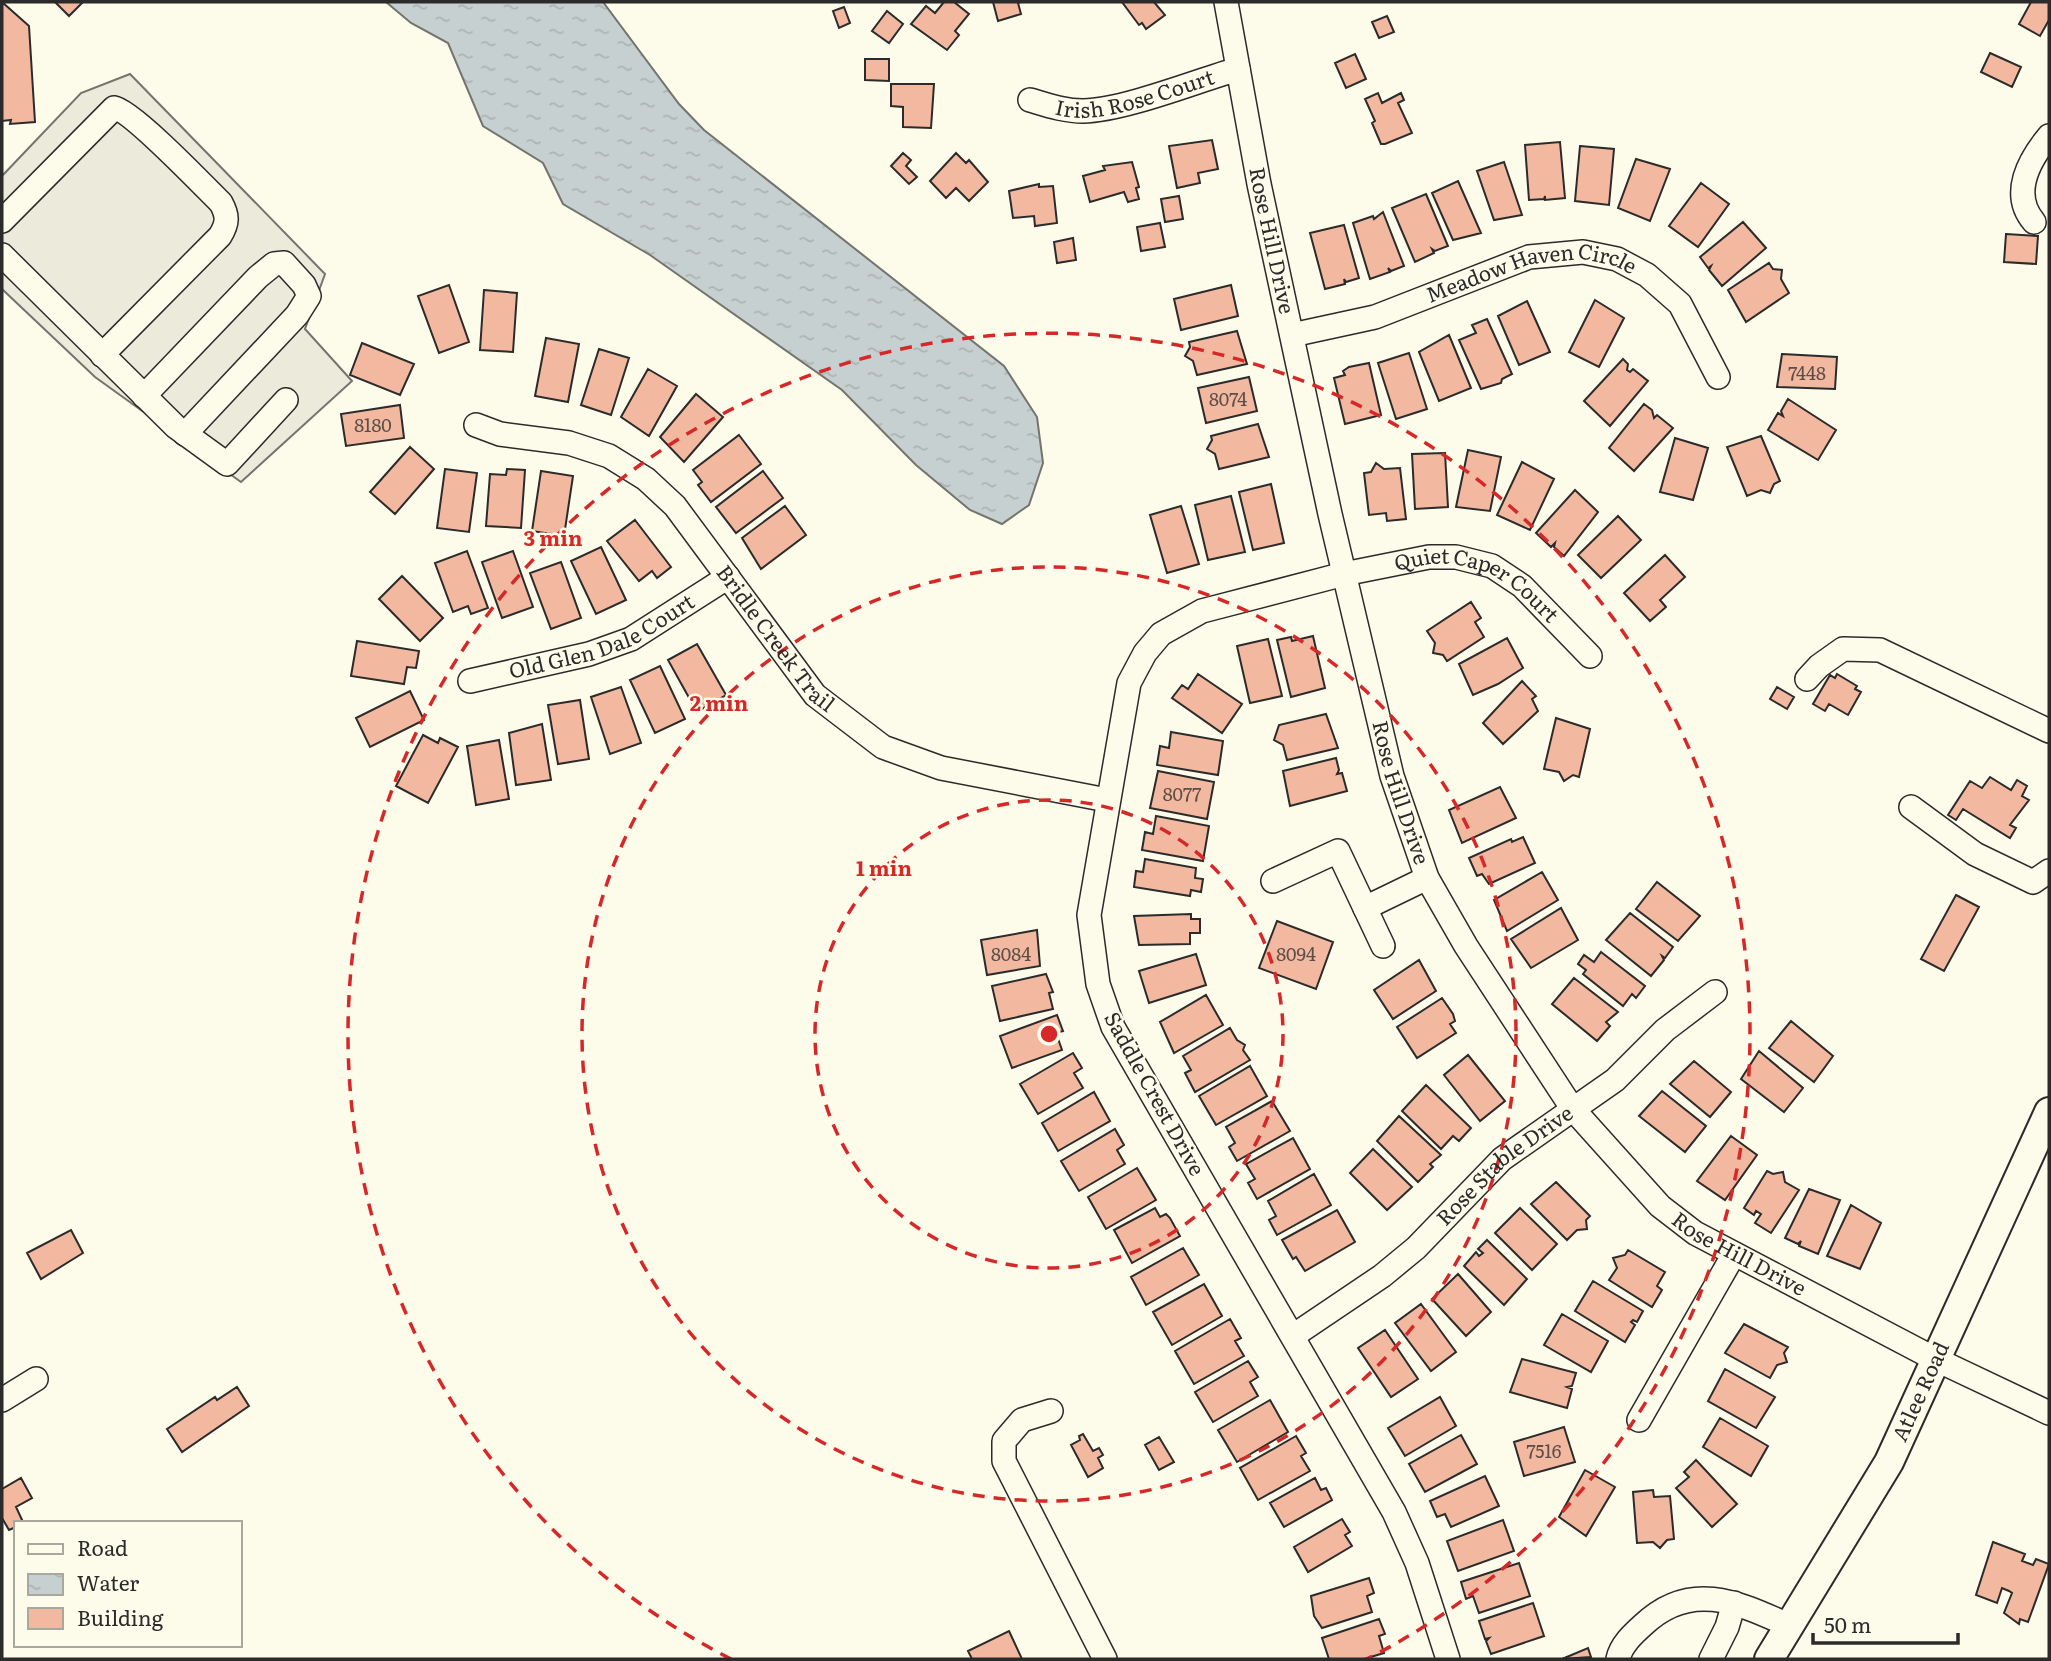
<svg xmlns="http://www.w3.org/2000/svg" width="2051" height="1661" viewBox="0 0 2051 1661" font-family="Literata,serif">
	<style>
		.parking { fill: #eceadb; stroke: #74746e; stroke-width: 2 }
		.water { fill: url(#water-ripples); stroke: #74746e; stroke-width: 2 }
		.building { fill: #f2b8a0; stroke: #2b2b2b; stroke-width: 2 }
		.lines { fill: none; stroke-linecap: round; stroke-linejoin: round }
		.minor-casing { stroke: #2b2b2b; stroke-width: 26 }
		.major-casing { stroke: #2b2b2b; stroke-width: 32 }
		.minor { stroke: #fdfbea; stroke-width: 23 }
		.major { stroke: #fdfbea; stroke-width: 28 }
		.ring { fill: none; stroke: #d62828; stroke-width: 3.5; stroke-dasharray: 12 9 }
		.labels { text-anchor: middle; stroke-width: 5; stroke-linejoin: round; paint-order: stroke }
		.number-label { font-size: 18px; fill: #5d4e48 }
		.street-label { font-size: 21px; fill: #2b2b2b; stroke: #fdfbea }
		.centre { fill: #d62828; stroke: #fdfbea; stroke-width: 3.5 }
		.ring-label { font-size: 21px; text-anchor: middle; font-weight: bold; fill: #d62828; stroke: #fdfbea; stroke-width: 5; stroke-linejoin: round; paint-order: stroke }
	</style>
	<defs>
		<pattern id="water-ripples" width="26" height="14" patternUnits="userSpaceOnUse" patternTransform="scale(1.75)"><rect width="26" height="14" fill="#c7d0d0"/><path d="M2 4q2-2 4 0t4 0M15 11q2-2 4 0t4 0" fill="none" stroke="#abb3b3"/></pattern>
	</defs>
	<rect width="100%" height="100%" fill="#fdfbea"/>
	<path class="parking" d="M130,74L325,274L305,329L352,381L241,482L95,377L2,289V176L81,93Z"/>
	<path class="water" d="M386,2H603L679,104L704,130L1004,366L1037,417L1043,463L1029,505L1002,524L970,510L916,465L842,390L650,255L563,204L543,163L483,126L448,43L411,23Z"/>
	<path class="building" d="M2,2L29,26L35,122L10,124L11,120L2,121Z
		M55,2H83L69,16Z
		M944,2H954L969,14L955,31L959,35L947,50L911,24L926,6L935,13Z
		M993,2H1021L1018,3L1021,14L998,21Z
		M1122,2H1154L1165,15L1146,29L1142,23L1139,25Z
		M2031,2H2049V20L2040,36L2019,24Z
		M844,7L850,23L839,28L833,11Z
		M887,11L903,24L889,43L872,31Z
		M1387,16L1394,32L1379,38L1372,22Z
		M1990,53L2021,67L2012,87L1981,72Z
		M1355,54L1366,79L1346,88L1335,63Z
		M865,59H889V81L865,80Z
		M891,84H934L931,128L903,127V107L891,106Z
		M1378,93L1382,103L1401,93L1404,100L1398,103L1412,133L1385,144H1381L1372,123L1375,121L1365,99Z
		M1212,140L1218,169L1198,173L1200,183L1177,188L1169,146Z
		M1560,142L1565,198L1545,200V196L1544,199L1529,200L1525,145Z
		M1580,146L1614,149L1609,205L1575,201Z
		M903,153L911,160L906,166L917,177L909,184L891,166Z
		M956,153L966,163L969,160L988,182L969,201L956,188L946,198L930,181Z
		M1636,159L1670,169L1650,221L1618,208Z
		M1132,162L1139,187L1136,188L1139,199L1128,202L1124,192L1090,202L1083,176L1105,170L1103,166Z
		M1504,162L1522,215L1494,220L1477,171Z
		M1458,181L1481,233L1453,240L1432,193Z
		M1701,183L1729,204L1698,247L1669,226Z
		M1039,184V187L1053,186L1057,223L1035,226L1034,216L1013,218L1009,191Z
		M1426,194L1448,246L1435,251L1432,249L1434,253L1415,262L1392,208Z
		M1179,196L1183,219L1165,222L1161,199Z
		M1383,212L1404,266L1391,271L1388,268L1390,272L1370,279L1353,223L1373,216L1374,219Z
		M1743,222L1766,248L1722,286L1709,270L1711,266L1708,268L1700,257Z
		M1160,223L1165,247L1141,251L1137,227Z
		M1344,225L1359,278L1346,282L1344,279L1345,284L1325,289L1310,233Z
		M2006,234L2038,236L2036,264L2004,262Z
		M1073,238L1076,260L1057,263L1054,242Z
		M1769,263L1773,269L1782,270L1781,279L1789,293L1746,322L1728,290Z
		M449,285L469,342L439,353L418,296Z
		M1231,285L1238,316L1181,330L1174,299Z
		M484,290L517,293L513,352L480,350Z
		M1595,300L1624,318L1599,367L1569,352Z
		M1527,301L1550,352L1519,365L1498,316Z
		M1487,319L1512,374L1502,379L1501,383L1481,389L1459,340L1476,333L1472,325Z
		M1237,331L1247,364L1197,375L1193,361L1185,356L1190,347L1189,342Z
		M1449,335L1471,388L1439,401L1419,352Z
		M546,338L579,344L568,402L535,396Z
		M362,343L414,364L400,395L350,375Z
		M599,349L629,358L611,415L581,405Z
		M1409,353L1427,409L1396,419L1378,363Z
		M1782,354L1837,357L1835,389L1777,387Z
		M1623,359L1628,364L1627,370L1630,372L1633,369L1648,381L1610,426L1584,401Z
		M1369,363L1381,415L1345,424L1334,378L1345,375L1343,371L1349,367Z
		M648,369L677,386L649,436L621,417Z
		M1249,377L1257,411L1206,423L1198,388Z
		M696,394L723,417L684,462L660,437Z
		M1788,399L1836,430L1818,460L1768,430L1778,413L1783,416L1781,411Z
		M1644,404L1652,410L1654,418L1657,415L1673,428L1634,471L1609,448Z
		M400,405L404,438L346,446L341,414Z
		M1258,424L1269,457L1219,469L1215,454L1207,449L1212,440L1211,436Z
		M739,435L761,464L711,502L698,485L702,482L693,470Z
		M1761,436L1780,481L1774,484L1770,493L1761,490L1747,496L1727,447Z
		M1675,438L1708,448L1693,500L1660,492Z
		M410,447L434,469L395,514L370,492Z
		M1468,450L1501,457L1490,511L1456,507Z
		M1445,453L1448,507L1415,509L1412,454Z
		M1522,462L1554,479L1530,530L1497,515Z
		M1376,463L1384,469L1400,468L1406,519L1387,521L1386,513L1369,515L1364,473L1371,472Z
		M445,469L477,473L469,532L437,528Z
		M507,469L525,470L521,528L486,526L490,474L506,475Z
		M541,471L573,476L564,536L532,531Z
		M763,471L783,498L736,533L716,507Z
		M1271,484L1284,543L1253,550L1239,492Z
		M1575,490L1598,512L1564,556L1554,547L1555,543L1551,547L1536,533Z
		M1231,496L1245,552L1208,560L1195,505Z
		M785,506L806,535L761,569L742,538Z
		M1181,506L1199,564L1167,573L1150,515Z
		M1618,516L1641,540L1601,578L1578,555Z
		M635,520L671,567L657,578L652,571L639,581L607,541Z
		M601,547L626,600L596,614L571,561Z
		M467,551L488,608L471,614L468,606L453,612L435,563Z
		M513,551L533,607L502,618L482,562Z
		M1665,555L1685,577L1660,600L1666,607L1650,621L1624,593Z
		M561,562L581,618L551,629L530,573Z
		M402,576L443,618L420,641L379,599Z
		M1471,602L1481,618L1475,622L1484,637L1447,661L1443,655L1433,653L1435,643L1427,631Z
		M1313,636L1325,688L1291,697L1277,640L1291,637L1292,641Z
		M1507,638L1523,668L1498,684L1473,695L1459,664Z
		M1268,639L1282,696L1250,703L1237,646Z
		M357,641L419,651L416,668L407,667L404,684L351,676Z
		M697,644L726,695L697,712L668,660Z
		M660,666L685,719L655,733L630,680Z
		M1198,674L1242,704L1222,733L1172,698L1182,685L1188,689Z
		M1837,674L1857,686L1855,689L1861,692L1848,715L1829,704L1825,711L1813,704L1830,675L1835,678Z
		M1522,681L1536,696L1532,699L1538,711L1503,744L1483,723Z
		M621,687L641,743L610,754L591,697Z
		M1777,687L1794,697L1787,709L1770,699Z
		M410,691L424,720L370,747L356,718Z
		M580,700L589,759L558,764L548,705Z
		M1326,714L1338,748L1287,760L1283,745L1274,740L1279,725Z
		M1556,718L1590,729L1579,777L1573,775L1564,781L1559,772L1544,769Z
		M542,724L551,780L516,785L509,733Z
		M1171,732L1223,741L1218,775L1157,765L1160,746L1169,748Z
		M423,735L438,743L440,738L458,747L428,803L396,786Z
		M499,740L509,799L476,805L467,746Z
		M1336,758L1339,770L1337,774L1342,773L1347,791L1290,806L1283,771Z
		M1158,771L1214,782L1207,819L1150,808Z
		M1990,777L2011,790L2017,780L2027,786L2022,796L2029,800L2010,825L2016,828L2010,838L1963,809L1956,820L1948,815L1970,781L1982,788Z
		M1500,787L1516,818L1462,843L1449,810Z
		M1156,816L1209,826L1203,861L1142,850L1145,832L1153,834Z
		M1523,837L1535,863L1489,884L1482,874L1477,876L1469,858L1511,839L1512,842Z
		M1145,859L1196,868L1195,878L1203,879L1201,892L1191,890L1190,896L1134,887L1136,871L1143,872Z
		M1542,872L1558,900L1507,931L1494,900Z
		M1657,882L1700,916L1678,941L1636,909Z
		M1956,895L1979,907L1944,971L1921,959Z
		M1561,908L1578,940L1531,968L1511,939Z
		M1630,913L1673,947L1665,958L1662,956L1664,960L1651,976L1606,940Z
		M1191,914V919H1200V933H1190V944L1139,945L1134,916Z
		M1277,921L1333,942L1316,989L1259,968Z
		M1037,930L1040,966L987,975L981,940Z
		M1601,952L1645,986L1636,998L1632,994L1623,1006L1583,974L1586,970L1578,964L1584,955L1594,962Z
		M1196,954L1206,985L1149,1003L1139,971Z
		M1419,960L1436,991L1393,1019L1374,990Z
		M1046,974L1053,992L1049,993L1053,1009L1000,1021L992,986Z
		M1574,978L1618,1012L1606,1022L1610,1026L1597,1041L1552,1004Z
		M1206,995L1223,1025L1174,1053L1160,1022Z
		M1442,998L1453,1014L1455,1021L1450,1024L1456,1033L1417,1058L1397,1027Z
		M1057,1015L1063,1031L1056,1033L1062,1050L1012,1068L1000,1036Z
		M1791,1021L1833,1056L1814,1082L1769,1048Z
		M1230,1028L1237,1040L1245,1045L1243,1050L1250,1060L1195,1092L1185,1073L1191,1070L1183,1056Z
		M1759,1051L1803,1088L1784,1112L1741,1079Z
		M1073,1053L1082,1068L1074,1073L1083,1088L1038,1114L1020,1084Z
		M1468,1055L1505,1101L1480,1121L1444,1075Z
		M1694,1061L1731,1092L1710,1117L1670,1084Z
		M1250,1066L1267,1096L1216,1125L1199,1096Z
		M1426,1085L1471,1128L1459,1141L1453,1136L1441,1149L1402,1111Z
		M1662,1091L1706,1126L1685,1152L1639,1116Z
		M1094,1092L1110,1121L1058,1151L1042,1123Z
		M1272,1101L1290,1131L1237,1161L1229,1147L1235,1143L1226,1127Z
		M1399,1116L1441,1155L1430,1164L1433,1167L1418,1182L1377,1141Z
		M1115,1129L1124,1145L1117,1150L1125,1164L1079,1191L1061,1161Z
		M1731,1136L1757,1155L1725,1200L1697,1181Z
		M1293,1138L1310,1169L1257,1199L1248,1183L1255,1179L1246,1164Z
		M1373,1149L1412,1187L1387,1210L1350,1173Z
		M1137,1168L1156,1200L1106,1229L1088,1197Z
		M1767,1171L1773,1174L1783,1172L1785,1182L1799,1190L1771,1233L1755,1223L1761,1214L1756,1211L1754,1215L1744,1208Z
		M1314,1174L1331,1205L1277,1235L1269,1220L1276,1216L1268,1201Z
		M1556,1182L1590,1216L1586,1220L1587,1229L1577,1230L1567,1240L1531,1204Z
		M1809,1189L1840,1200L1818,1254L1799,1246L1801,1241L1798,1244L1785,1238Z
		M1851,1205L1881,1223L1860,1269L1827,1256Z
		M1155,1208L1160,1217L1166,1214L1170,1218L1180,1236L1132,1263L1114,1230Z
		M1520,1208L1557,1244L1532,1270L1495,1233Z
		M1337,1210L1355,1242L1305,1271L1296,1257L1293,1259L1282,1240Z
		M71,1230L83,1253L41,1279L27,1253Z
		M1487,1240L1527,1279L1504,1305L1464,1266L1476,1252L1479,1256L1483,1253L1478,1249Z
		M1183,1248L1199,1275L1146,1305L1131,1277Z
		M1628,1250L1665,1272L1657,1286L1662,1290L1652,1307L1609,1280L1617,1268L1613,1258L1625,1255Z
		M1458,1274L1491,1312L1466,1336L1432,1299Z
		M1593,1281L1643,1311L1637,1322L1633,1320L1631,1322L1635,1325L1625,1342L1575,1311Z
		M1204,1284L1222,1316L1172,1345L1153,1312Z
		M1421,1304L1456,1352L1431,1371L1395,1323Z
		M1562,1314L1608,1341L1591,1372L1544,1345Z
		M1230,1319L1241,1338L1235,1341L1244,1356L1194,1384L1175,1351Z
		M1744,1324L1788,1347L1784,1353L1787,1362L1777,1365L1770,1378L1725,1353Z
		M1385,1330L1418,1379L1391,1397L1358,1348Z
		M1522,1359L1576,1373L1572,1386L1567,1387L1572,1389L1567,1408L1510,1392Z
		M1248,1361L1258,1377L1250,1382L1258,1396L1213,1422L1195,1392Z
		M1725,1369L1775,1397L1756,1428L1708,1401Z
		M237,1387L249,1406L182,1452L167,1429L215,1397L217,1400Z
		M1440,1397L1456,1426L1405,1456L1388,1428Z
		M1270,1400L1288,1432L1237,1462L1218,1430Z
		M1720,1418L1768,1446L1751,1476L1703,1447Z
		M1564,1427L1575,1462L1524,1476L1514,1442Z
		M1083,1434L1093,1451L1099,1448L1103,1455L1098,1458L1103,1468L1088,1477L1071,1445L1080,1440L1079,1436Z
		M1461,1435L1477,1464L1425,1492L1409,1464Z
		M1296,1436L1306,1453L1301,1456L1310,1471L1258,1500L1240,1468Z
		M1159,1437L1174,1462L1159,1470L1145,1445Z
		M1696,1460L1737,1504L1712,1527L1676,1488L1689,1477L1684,1472Z
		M1585,1470L1615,1487L1586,1536L1559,1517Z
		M1485,1476L1499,1506L1451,1527L1445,1514L1437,1517L1430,1501Z
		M21,1478L32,1498L16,1507L23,1522L16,1523V1527L9,1530L2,1518V1489Z
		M1315,1478L1321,1490L1326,1488L1332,1500L1284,1527L1270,1503Z
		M1653,1490L1654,1497L1670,1496L1674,1539L1667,1540L1660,1548L1653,1542L1637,1543L1633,1492Z
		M1342,1519L1350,1532L1345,1535L1352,1546L1308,1572L1294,1547Z
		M1503,1520L1514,1551L1458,1571L1447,1541Z
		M1993,1542L2025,1554L2022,1561L2033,1565L2036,1559L2049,1564L2028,1622L2020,1619L2019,1624L2004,1613L2012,1593L2009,1591L2002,1588L1997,1603L1976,1595Z
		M1519,1563L1530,1596L1479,1613L1473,1596L1466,1599L1461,1582Z
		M1369,1578L1374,1593L1367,1596L1372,1612L1322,1628L1314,1616L1311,1596Z
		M1533,1603L1544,1636L1491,1654L1486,1641L1489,1638L1485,1639L1479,1621Z
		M1379,1619L1385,1634L1379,1636L1384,1653L1364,1659H1329L1322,1638Z
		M1009,1631L1022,1659H972L968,1651Z
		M1588,1648L1591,1657L1562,1659Z"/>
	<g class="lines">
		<g class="minor-casing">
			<g id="minor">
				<path id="s1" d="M1226,2L1259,184L1330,514L1392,776L1427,878L1466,946L1572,1108L1660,1206L1695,1233L1935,1359L2049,1413"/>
				<path id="s2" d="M1030,100C1047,105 1064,111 1083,111C1125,110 1196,81 1238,69"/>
				<path d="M2,221L114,108C131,110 204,186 221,203C228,216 228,223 220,236L102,355"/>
				<path d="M2034,222C2010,194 2029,160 2049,136"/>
				<path d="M2,255L176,427L227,464L286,400"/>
				<path id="s3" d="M1292,335L1375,317L1529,257L1583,252L1617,259L1647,275L1680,304L1718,377"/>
				<path d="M144,396L258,277L274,264L284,263L304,285L309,296L297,315L185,434"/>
				<path id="s4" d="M476,425L500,434L569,443L609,456L646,479L675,506L815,695L883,747L941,768L1107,800"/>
				<path d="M1807,679L1819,666L1843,649L1880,650L2049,731"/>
				<path id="s5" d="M470,681L589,654L631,639L728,577"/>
				<path d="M1911,807L1975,854L2033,882L2049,871"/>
				<path d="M1273,881L1338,851L1365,908L1427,878"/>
				<path d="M1365,908L1383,946"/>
				<path id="s6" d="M1293,1336L1382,1276L1416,1248L1502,1159L1615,1080L1665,1030L1715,992"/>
				<path d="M2,1400L36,1379"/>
				<path d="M1051,1411L1022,1420L1004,1441V1461L1105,1659"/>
				<path d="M1639,1420L1734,1254"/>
				<path id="s7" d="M1448,1659L1417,1563L1394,1512L1113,1027L1098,984L1089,915L1129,683L1145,653L1161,634L1202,611L1344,574L1429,557H1456L1492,566L1522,586L1590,656"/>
				<path d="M1618,1659C1621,1645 1633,1634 1643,1625C1690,1580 1737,1602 1788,1625"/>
				<path d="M1711,1659L1727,1627L1734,1603"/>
			</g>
		</g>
		<g class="major-casing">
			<g id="major">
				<path id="s8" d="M1769,1659L1889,1462L2049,1112"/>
			</g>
		</g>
		<use href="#minor" class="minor"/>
		<use href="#major" class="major"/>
	</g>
	<g class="ring">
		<circle cx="1049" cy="1034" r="234"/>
		<circle cx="1049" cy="1034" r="467"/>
		<path d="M731 1659A701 701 0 1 1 1367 1659"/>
	</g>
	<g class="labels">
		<g class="number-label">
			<text x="1807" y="380">7448</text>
			<text x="1228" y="406">8074</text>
			<text x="373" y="432">8180</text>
			<text x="1182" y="801">8077</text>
			<text x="1011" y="961">8084</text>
			<text x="1296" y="961">8094</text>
			<text x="1544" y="1458">7516</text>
		</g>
		<g class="street-label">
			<text dy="7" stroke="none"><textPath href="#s2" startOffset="108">Irish Rose Court</textPath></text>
			<text dy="7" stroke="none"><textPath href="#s1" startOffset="243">Rose Hill Drive</textPath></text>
			<text dy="7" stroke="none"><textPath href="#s3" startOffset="250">Meadow Haven Circle</textPath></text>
			<text dy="7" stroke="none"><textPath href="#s7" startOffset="1463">Quiet Caper Court</textPath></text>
			<text dy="7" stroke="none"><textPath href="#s5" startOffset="140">Old Glen Dale Court</textPath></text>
			<text dy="7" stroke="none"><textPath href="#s4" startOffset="387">Bridle Creek Trail</textPath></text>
			<text dy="7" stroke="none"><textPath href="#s1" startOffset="810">Rose Hill Drive</textPath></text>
			<text transform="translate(1154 1094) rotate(61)" y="7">Saddle Crest Drive</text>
			<text dy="7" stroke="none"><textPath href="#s6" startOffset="273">Rose Stable Drive</textPath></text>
			<text dy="7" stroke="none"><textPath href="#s1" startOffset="1396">Rose Hill Drive</textPath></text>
			<text dy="7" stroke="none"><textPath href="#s8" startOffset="308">Atlee Road</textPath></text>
		</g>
	</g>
	<circle cx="1049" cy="1034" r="10" class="centre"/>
	<g class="ring-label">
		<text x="553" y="546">3 min</text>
		<text x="719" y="711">2 min</text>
		<text x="884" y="876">1 min</text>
	</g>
	<rect width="2051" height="1661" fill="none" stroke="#2b2b2b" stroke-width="7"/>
	<rect x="14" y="1521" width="228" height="126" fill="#fdfbea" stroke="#a9a89e" stroke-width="2"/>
	<rect x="28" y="1544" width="35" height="10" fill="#fdfbea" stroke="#a9a89e" stroke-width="2"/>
	<text x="77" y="1556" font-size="21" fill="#2b2b2b">Road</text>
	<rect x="28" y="1574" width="35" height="21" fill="url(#water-ripples)" stroke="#a9a89e" stroke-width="2"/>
	<text x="77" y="1591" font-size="21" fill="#2b2b2b">Water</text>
	<rect x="28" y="1608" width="35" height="21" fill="#f2b8a0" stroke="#a9a89e" stroke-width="2"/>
	<text x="77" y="1626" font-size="21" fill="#2b2b2b">Building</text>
	<path d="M1813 1633v10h145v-10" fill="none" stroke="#2b2b2b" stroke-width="3.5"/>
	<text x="1824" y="1633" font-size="21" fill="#2b2b2b" stroke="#fdfbea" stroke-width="5" paint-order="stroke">50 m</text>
</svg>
